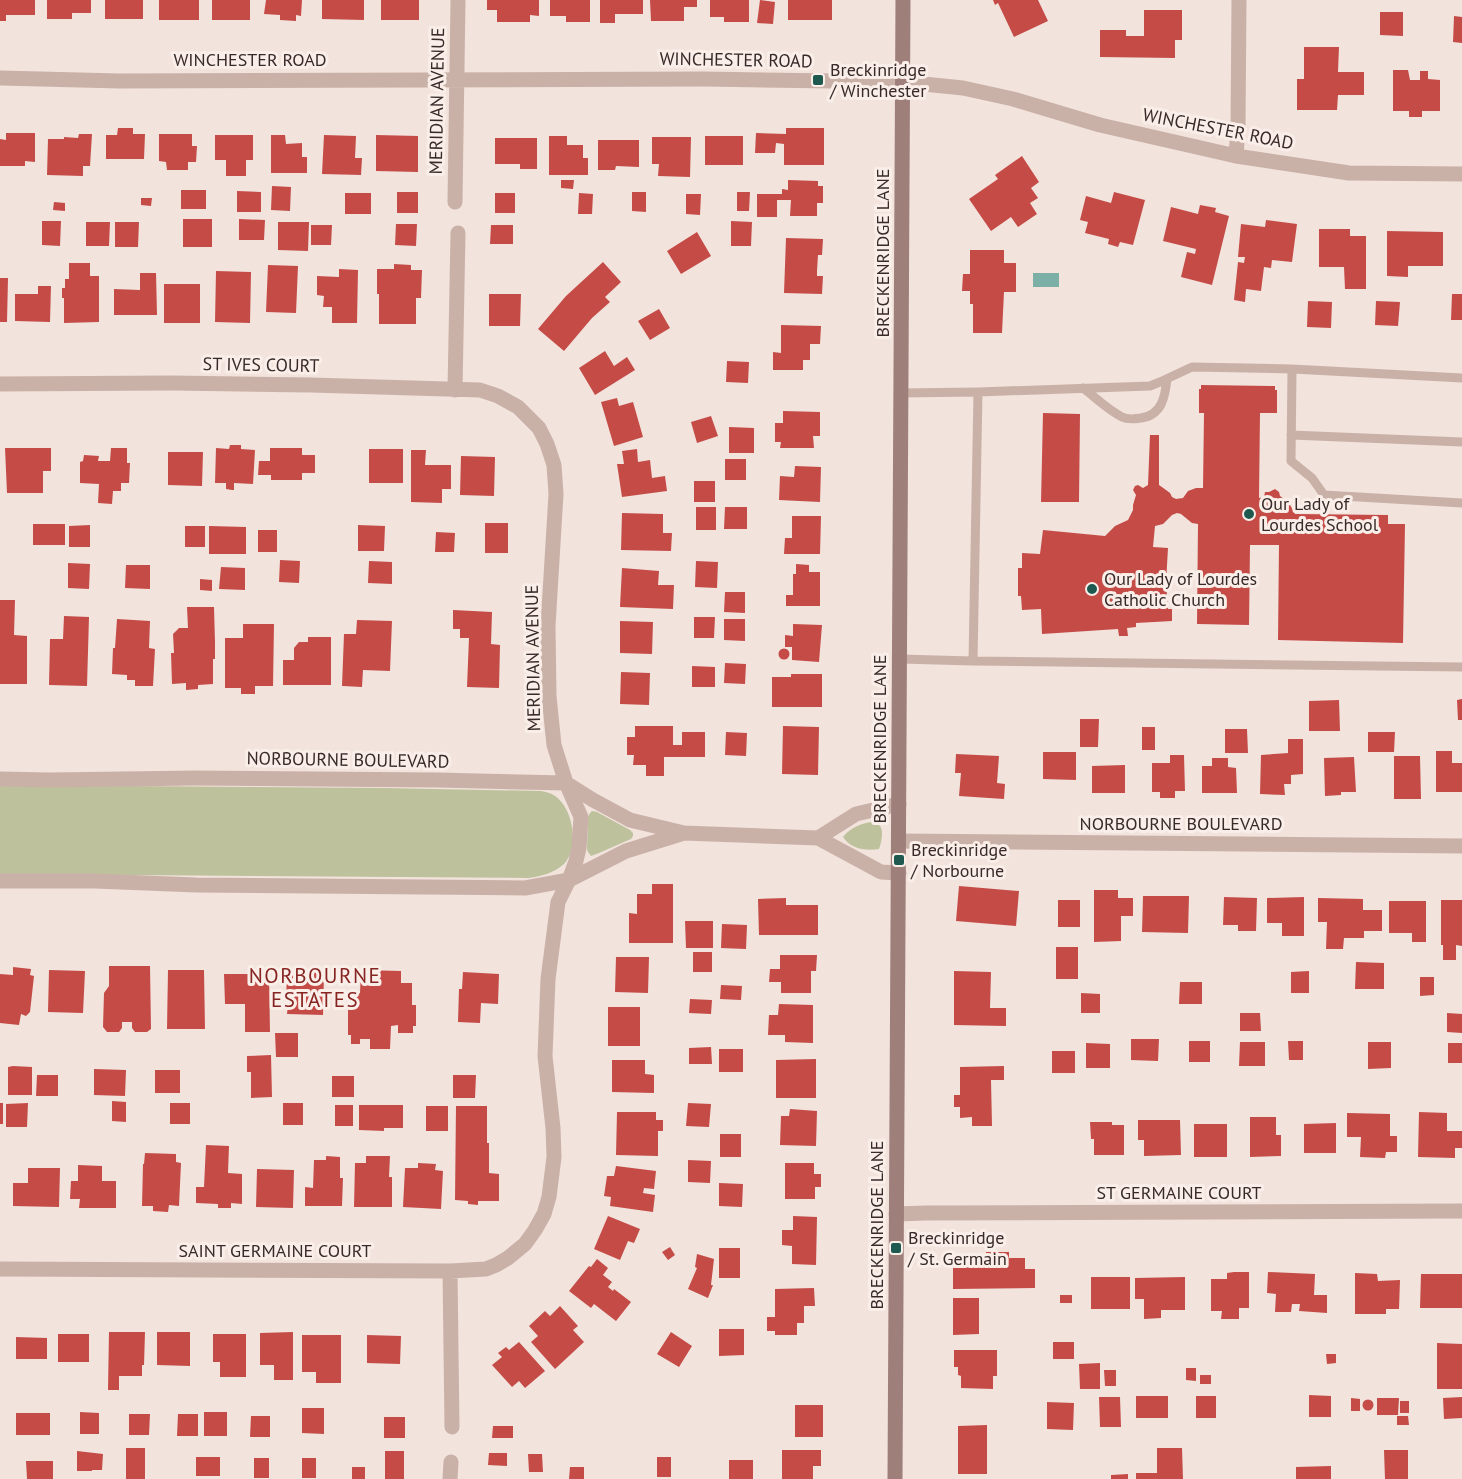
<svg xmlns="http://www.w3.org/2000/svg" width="1462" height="1479" viewBox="0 0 1462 1479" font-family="'PT Sans',sans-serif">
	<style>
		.green { fill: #bdc19c }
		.water { fill: #7cafa6 }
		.building { fill: #c54b47 }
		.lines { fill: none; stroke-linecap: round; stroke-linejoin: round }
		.service { stroke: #cab1a8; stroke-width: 9 }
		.minor { stroke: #cab1a8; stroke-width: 15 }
		.secondary { stroke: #9e7f7a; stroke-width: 15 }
		.poi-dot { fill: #1e5950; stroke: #faeee9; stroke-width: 2 }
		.labels { text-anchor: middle; stroke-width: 6; stroke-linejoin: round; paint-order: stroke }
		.street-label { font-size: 18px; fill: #372a28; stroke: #faeee9 }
		.poi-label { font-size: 18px; fill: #372a28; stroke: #faeee9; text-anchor: start }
		.quarter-label { font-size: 21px; letter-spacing: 1.5px; fill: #862422; stroke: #faeee9 }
	</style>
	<rect width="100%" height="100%" fill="#f2e3dd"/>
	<path class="green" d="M0,785L385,788L541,791C546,792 551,793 555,796C573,808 580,847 564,864C554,873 542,876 529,878L0,874Z
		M592,811L597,812L630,830L633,833V836L631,839L599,853L591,856L588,852L587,849L588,817L590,813Z
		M872,822C874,823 879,825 880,826C884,831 881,844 879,849C865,851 851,849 843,837C850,828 862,823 872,822Z"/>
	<path class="water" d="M1033,273H1059V287H1033Z"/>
	<path class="building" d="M0,0H35V15H6V21H0Z
		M47,0H91V13H72V19H47Z
		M105,0H143V19H105Z
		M159,0H199V20H159Z
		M212,0H250V20H212Z
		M266,0H302L301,16L296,15V21L280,20V15L264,14Z
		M322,0H364V20L322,19Z
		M381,0H419V20H381Z
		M487,0H539V16L530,15V22H497V10H487Z
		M550,0H590V22H566V16H550Z
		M600,0H643V14H615V23H600Z
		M650,0H697V7H684V21H651Z
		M710,0H749V22H724V17H710Z
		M760,0L775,2L773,24L757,23Z
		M788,0H832V20H788Z
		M993,0H1038L1048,21L1014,37L998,3L995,5Z
		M1144,10H1182V40H1175V58L1100,57V30H1126V36H1144Z
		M1380,12H1403V36L1380,35Z
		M1454,16L1462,17V43L1453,42Z
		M1304,47H1339L1338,72H1364V95H1338L1337,110H1297V79H1304Z
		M1393,70H1408L1410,80H1420V71H1428V79L1440,80V111H1422V117H1409V111H1393Z
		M118,128H133V134H145L144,159H106V135H117Z
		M786,128H824V165H784V144L776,143L775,153H755L756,133L786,134Z
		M6,133H35V162L25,161V166H0V139L6,140Z
		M79,134H92L90,166H83V176L47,175L48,139H64V137L78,138Z
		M159,134H192V146H197L196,162H188V170H167L166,162L159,161Z
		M215,135H253V160H246V176H226V160H215Z
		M271,135H285L286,144L302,143V157H307V173H271Z
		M324,135L356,136L355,158H362L361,175L322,174Z
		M376,135L418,136V172L376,171Z
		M549,136H567V145H583V158H588V175H549Z
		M705,136H743V165H705Z
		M652,137H691L690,177L658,176L659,164H652Z
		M495,138H537V169H520V164H495Z
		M598,140H639V167L616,166L615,170H598Z
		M1022,156L1039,182L1031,188L1038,198L1030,203L1037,214L1018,227L1011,217L991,231L969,199L998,179L995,175Z
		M561,180H574L573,189L561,188Z
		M788,180L818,181V186H823V203H817V216H790L791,200H777V217H757V194H782V189L788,190Z
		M272,186L291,187L290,211L271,210Z
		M181,190H206V209H181Z
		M237,191L261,192V212H237Z
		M397,192H418V213H397Z
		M632,192H646V212L632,211Z
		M737,192H750L749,211H737Z
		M1114,192L1145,200L1133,245L1120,242L1118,247L1108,244L1109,239L1085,233L1088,222L1080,220L1086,196L1111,203Z
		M345,193H371V214H345Z
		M495,193H515V213H495Z
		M579,193L593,194L592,214H578Z
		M686,194H701L700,215L686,214Z
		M141,198H152L151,206L141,205Z
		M54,202L65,203V211L53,210Z
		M1200,205L1216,208L1215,212L1229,216L1212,285L1181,277L1187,252L1195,254L1196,249L1163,241L1171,207L1198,214Z
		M183,219H212V247H183Z
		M239,219L265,220L264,240H239Z
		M1266,220L1297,224L1292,262L1272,260L1271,268L1264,267L1261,291L1246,289L1245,302L1234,300L1238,262L1244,263L1245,257H1238L1241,224L1265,227Z
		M42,221H61L60,246L42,245Z
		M731,221L752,222L751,246H731Z
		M86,222H110L109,246H86Z
		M115,222H139L138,247H115Z
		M278,222H309L308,251L278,250Z
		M396,224H417L416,246L395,245Z
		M311,225H332L331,245H311Z
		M491,225H513V244H490Z
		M1319,229H1350V236H1366V289H1345L1344,267H1319Z
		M1387,231L1443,232V266H1408V277L1387,276Z
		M697,232L711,256L681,274L667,251Z
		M786,238L823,239L822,255H818L817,271V276H823L822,294L784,293Z
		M970,250H1004V263H1016V292H1004L1002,333H973V304H970V291H962L963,274H970Z
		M603,262L621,282L605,297L610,302L592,318L564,351L538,329L566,296Z
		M69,263H90V276H99V322L64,323V298H62V288H65V279H69Z
		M394,264L411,265V270H422L421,298H416V324H379V294H377V269H394Z
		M268,265L298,266L296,313L266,312Z
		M339,269L358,270L357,323H332V307H323L324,296L317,295V276L339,277Z
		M216,271L251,272L250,323L215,322Z
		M140,273H156L157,315H114V289L140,290Z
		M0,278H8L7,322H0Z
		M164,284H200V323H164Z
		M38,286H51L50,322L15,321V294H38Z
		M489,294H521L520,326H489Z
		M1452,294H1462V320H1451Z
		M1308,301L1332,302L1331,328L1307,327Z
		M1376,301L1400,302L1398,326L1375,325Z
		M659,309L670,328L650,340L638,321Z
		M781,325L821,326L820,344H810V360H803V370H773V352L781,353Z
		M605,351L614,366L627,357L635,370L595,395L579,368Z
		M727,361L749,362L748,383L726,382Z
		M1201,385L1275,386V390H1277V413H1260L1259,498L1264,497L1265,492H1269L1275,489L1279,492L1280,496L1289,503L1295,514L1388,515V524H1405L1403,643L1278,640L1279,545H1250L1249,625L1197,624L1198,524L1192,523L1181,514L1177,513L1172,515L1163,524L1155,526L1153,547L1168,548L1166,583L1168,609H1172V621L1136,623V627L1127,628L1128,636H1119L1118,629L1042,634L1041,609L1022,610L1021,596H1018V568H1022V553L1040,554L1043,530L1105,536L1115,526L1128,520L1133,510V505L1136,495L1133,490L1135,486L1138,485L1143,488L1148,485L1150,435H1159V485L1166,490L1170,493L1172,497L1176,499L1183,498L1188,491L1196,488H1203L1204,413H1199V389H1201Z
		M617,398L619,406L633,402L643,437L614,446L601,402Z
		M783,411L820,412V436H813L814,448H780L781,442H775V423H783Z
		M1043,413L1080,414L1079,502H1041Z
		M711,416L718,436L697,443L691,422Z
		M729,427L754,428V453H729Z
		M230,445H241V449L255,450L253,484L234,483V490H232L226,489V483H215L216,448L229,449Z
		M5,448H51V471H43V493H7Z
		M111,448H127V463H130L129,483H121V491H113L112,504L98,503L99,484L80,483V462L83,461L84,455L99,456L98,461H110Z
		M270,448H302V455H315V473H302V480H271V475H258L259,461H270Z
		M369,449H403V483H369Z
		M637,449L638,462L650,460L652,478L665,476L667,491L622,497L617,464H624L622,451Z
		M411,450H426L425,465H451V489H442V503L411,502Z
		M168,452H203L202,486L168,485Z
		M461,456L495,457L494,496L460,495Z
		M725,459H746V480H725Z
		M795,466L821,467L820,502L779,500L780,476L794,477Z
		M694,481H715V502H694Z
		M696,507H716V530H696Z
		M725,507H747V529H724Z
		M622,513L663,514V533H672L671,551L621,550Z
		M792,516H821L820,554H784L785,538H792Z
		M485,523H508V553H485Z
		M33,524H65V545H33Z
		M90,525V547H69V526Z
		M358,525L385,526L384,551H358Z
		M185,526H205V547H185Z
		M209,526L246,527V554H209Z
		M258,530H277V552H258Z
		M436,532L455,533L454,552H435Z
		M280,560L300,561L299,583L279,582Z
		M369,561L392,562V584L368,583Z
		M696,561L718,562L717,588L695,587Z
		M68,563L90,564L89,589L68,588Z
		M796,564L809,565V572H820V606H786V595H793V574H796Z
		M126,565H150V589L125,588Z
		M221,567L245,568V590L219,589Z
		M622,568L659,571L658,585H674L673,609L620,607Z
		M200,579L212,580V591L200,590Z
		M725,592H745V613L724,612Z
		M0,600H15L14,635L27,636V684H0Z
		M187,607H214L215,642V659H213V684L198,685V689L186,690V683L172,684L171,653H174L173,634L179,628H188Z
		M453,610L492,612L491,644L500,645L499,688L467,687L469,638H460V629H453Z
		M64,616L89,617L87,686L49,685L50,639H63Z
		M694,617H715L714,638H694Z
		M117,619L150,621L149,648L155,649L153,686H135V680H127V675L112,674L113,648H115Z
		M724,619H745V641L724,640Z
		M357,620L392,621L390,671L363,670L362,687L343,686H342L344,634H356Z
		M620,621L653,622L652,654L620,653Z
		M243,624H274L273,686H255V694H241V688H225V638H243Z
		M793,624L822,625L819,662L792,660V647H785V635L793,636Z
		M308,637H331V685H283V660H294V648L299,642H308Z
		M778.5 654a5.5 5.5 0 1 1 11 0a5.5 5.5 0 1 1-11 0Z
		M725,663L746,664L745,684L724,683Z
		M692,666L715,667V687H692Z
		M621,672L650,673L649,705L620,704Z
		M791,674H822V707H772V677H791Z
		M1462,699V720H1458L1457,700Z
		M1339,700L1340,731H1309V701Z
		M1080,719H1099L1098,747H1080Z
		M635,726H673V745H682V732H705V757H664V776H646V765H633L634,755H627V737H635Z
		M783,726L819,727L818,775L782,774Z
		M1142,727H1155V750H1142Z
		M1225,729H1247L1248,753H1225Z
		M726,732L747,733L746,756L725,755Z
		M1368,732H1395L1394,752H1368Z
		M1288,739H1303V774L1291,775V784H1284L1285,795L1260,794L1261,755L1288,753Z
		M1436,751H1452V763H1462V792H1436Z
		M1043,752H1076V780L1043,779Z
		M956,754L999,756L997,783L1005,784L1004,799L959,796L961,773H955Z
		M1170,755H1184L1185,791H1175V798H1160V792H1152V763H1170Z
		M1394,756H1420L1421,799H1394Z
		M1354,757L1356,792H1341V795L1325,796L1324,758Z
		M1212,758H1228V767L1236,768L1237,793H1202V766H1212Z
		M1125,765V793H1092V766Z
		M652,884H673V943H629V913L637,914V894H652Z
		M959,886L1019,891L1016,926L956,921Z
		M1094,890H1118V898H1133V916H1121V941L1094,942Z
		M1143,896H1189L1188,933L1142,932Z
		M1224,897L1257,898L1256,931H1238V925H1223Z
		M1304,897V936H1282V923H1267V898Z
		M786,898V905H818V935H759L758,899Z
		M1318,898L1363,899V910H1382V931H1364V938H1344L1343,949H1326L1327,922H1318Z
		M1058,900H1080V927H1058Z
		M1441,900H1462V946L1456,945V960H1443V945H1441Z
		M1389,901H1426V942H1412V933H1389Z
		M685,921H713V948H686Z
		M722,924L747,925L746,949L721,948Z
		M1056,947H1078V979H1056Z
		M693,952H712V972H693Z
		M780,955H817L816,971H811V993H781V982H769L770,969H780Z
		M616,957H649L648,993L615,992Z
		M1356,962L1384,963V989H1355Z
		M109,966H150L151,1029L147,1032H135L132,1028V1022H122V1028L119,1032H107L103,1027L104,993L109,986Z
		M13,967L31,969L30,975L34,976L30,1012L26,1016L21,1014L19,1025L0,1023V974L13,975Z
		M49,970L85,971L83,1013L48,1012Z
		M168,970H204L205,1029H167Z
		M287,970L324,971L323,1015L287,1014L288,1004H286Z
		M361,970L401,971V983H412V1005H416V1026H413V1033H398V1025L391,1026L390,1049H370V1039H360V1044H351V1035H348V992L360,993Z
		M954,971L991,972L990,1008H1006V1026L954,1025Z
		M1309,971V993H1291V972Z
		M463,972L499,974L498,1004L481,1003L480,1023L458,1022L459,989H462Z
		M224,974H269L270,1032H245V1004H225Z
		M1420,977H1434V995L1420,996Z
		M1180,982H1202V1004H1179Z
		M721,985L742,986L741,1000L720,999Z
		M1081,993L1100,994V1013H1081Z
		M690,999L712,1000L711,1014L689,1013Z
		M779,1004L813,1005V1043L785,1042V1035H768L769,1015H778Z
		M608,1007H640V1046H608Z
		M1240,1013H1260L1261,1031H1240Z
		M1447,1013L1462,1014V1033L1447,1032Z
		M275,1033H298V1057H276Z
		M1131,1039H1159L1158,1061L1131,1060Z
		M1189,1041H1210V1062H1189Z
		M1288,1041H1303V1060H1289Z
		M1240,1042H1265V1066H1239Z
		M1368,1042H1391V1068L1368,1069Z
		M1086,1043L1110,1044V1068H1086Z
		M1448,1043H1462V1063H1448Z
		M711,1047L712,1064H689V1048Z
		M719,1049H743V1072H719Z
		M1052,1051H1075V1073H1052Z
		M271,1055L272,1097L251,1098V1072H247V1056Z
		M816,1059V1098H776V1060Z
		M612,1060H645V1074L654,1075V1093L612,1092Z
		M13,1066L32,1067V1095H8V1067Z
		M1004,1066V1080H991L992,1126H972V1117L960,1118V1107H954V1095H960V1067Z
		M94,1069L126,1070L125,1096L94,1095Z
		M155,1070H180V1093H155Z
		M37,1075H58V1096H36Z
		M453,1075H476L475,1098H453Z
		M332,1076H354V1097H332Z
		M112,1101L126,1102V1122L112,1121Z
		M0,1103H3V1124H0Z
		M28,1103L27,1127H6V1104Z
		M170,1103H190V1124H170Z
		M283,1103H303V1125H283Z
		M688,1103L711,1104L709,1127L686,1126Z
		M335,1105H353V1126H335Z
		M359,1105H403V1128H384V1131L359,1130Z
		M426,1106H448V1131H426Z
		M456,1106H487V1143H489V1173L499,1174V1201H478V1205L468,1204V1201L455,1200Z
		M790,1109L817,1111L816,1146L780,1145L781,1116H789Z
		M617,1112H656V1120H663V1131H658V1156L616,1155Z
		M1419,1112L1447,1113V1131H1462V1148H1455V1158L1418,1157Z
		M1347,1113L1390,1114V1136H1397V1152H1386L1385,1158L1360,1157L1361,1137H1347Z
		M1250,1117H1276V1135H1281V1156L1250,1157Z
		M1138,1120H1180L1181,1155L1144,1156V1140H1138Z
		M1090,1122H1112V1125H1124V1155H1094V1139H1091Z
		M1336,1123V1153H1304V1124Z
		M1194,1124H1227V1157H1194Z
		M720,1134H741V1157H720Z
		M206,1145L229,1146L228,1173L242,1174V1204L231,1203V1208H218V1204L196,1203V1187H204Z
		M145,1153L176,1154V1162L181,1163L179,1206L169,1205L168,1212L153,1211V1206H142L143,1164H144Z
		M326,1156L340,1157V1178H343L342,1206H305V1187L313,1188L314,1160H326Z
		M366,1156H390L389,1177H392V1207H354L355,1163H366Z
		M688,1160L711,1161L710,1183L688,1182Z
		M418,1163L436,1164L435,1170L443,1171L441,1209L403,1207L405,1168H418Z
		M785,1163H814V1174H821V1187H815V1199H785Z
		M78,1165L102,1166V1181H116V1208H79L80,1199H70L71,1181H78Z
		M616,1166L656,1171L654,1189L644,1188L643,1193L655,1195L653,1212L610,1206L611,1197L604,1196L607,1176H614Z
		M28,1168H60L59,1207L13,1206V1183H28Z
		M257,1169L294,1170L293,1208L256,1207Z
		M719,1183L743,1184L742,1207L719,1206Z
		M608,1216L640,1229L634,1243L628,1241L620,1260L594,1249Z
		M793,1216L817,1217L816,1265L792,1264V1246L782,1245V1230H793Z
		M670,1247L675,1255L668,1260L662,1252Z
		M719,1248H740V1278H719Z
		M986,1252H1009V1258H1025V1269H1035V1288L953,1289V1268H963V1257H986Z
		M697,1254L714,1259L711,1285H713L708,1298L688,1289L697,1268L695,1267Z
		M597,1259L608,1268L603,1275L612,1282L608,1287L613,1291L614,1289L631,1302L616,1321L594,1304L591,1308L569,1291L589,1266L591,1267Z
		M1234,1272H1249V1308H1239V1319H1221L1222,1311H1211V1279H1227V1273Z
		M1268,1272L1315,1274L1314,1295H1327V1313L1299,1311L1300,1304H1292L1291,1312H1275L1276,1294L1267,1293Z
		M1355,1273L1377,1274L1378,1281L1400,1280L1399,1309H1386V1314H1355Z
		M1421,1274H1462V1308H1420Z
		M1091,1277H1130V1309H1091Z
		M1185,1277V1310H1161V1318L1144,1319V1299H1135V1278Z
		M814,1288L815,1306H804V1323H797V1335H775V1331H767V1317H775V1289Z
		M1060,1295H1072V1303H1060Z
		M953,1298H979V1334L953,1335Z
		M560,1306L578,1326L573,1330L584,1342L555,1369L531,1342L538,1336L529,1326L545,1311L550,1316Z
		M719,1329H744V1355L719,1356Z
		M109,1332H145L144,1365H142V1376H119V1390H108Z
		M157,1332H190V1366L157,1365Z
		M293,1332V1380H274V1365H260V1333Z
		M671,1332L692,1346L679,1367L657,1354Z
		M58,1334H89V1362H58Z
		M213,1334H246V1377H220V1362H213Z
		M302,1335H341V1383H316V1372H302Z
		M367,1335L401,1336L400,1364L367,1363Z
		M16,1337L47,1338V1359H16Z
		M519,1342L545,1371L525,1388L519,1381L512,1387L492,1365L502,1357L498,1353L506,1347L509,1350Z
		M1053,1342H1074V1359H1053Z
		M1437,1343L1462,1344V1389H1437Z
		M954,1350H997V1376H993V1389L961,1388V1376L958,1375V1367H954Z
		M1326,1354H1336V1363L1327,1364Z
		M1100,1363V1389H1080L1079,1364Z
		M1186,1368H1196V1381L1186,1380Z
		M1104,1370H1116V1386H1105Z
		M1200,1375H1211V1384H1200Z
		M1309,1395L1331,1396V1417H1309Z
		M1136,1396H1168V1418H1136Z
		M1196,1396H1216V1418H1196Z
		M1099,1397H1120L1121,1427H1100Z
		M1462,1397V1418L1444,1419L1443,1398Z
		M1351,1398L1360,1399V1411H1351Z
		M1377,1398H1399L1398,1415H1377Z
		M1362.5 1405a5.5 5.5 0 1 1 11 0a5.5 5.5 0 1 1-11 0Z
		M1400,1401H1409V1413H1400Z
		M1047,1402L1074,1403L1073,1430L1047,1429Z
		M795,1405H823V1437H795Z
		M302,1408H324V1434L302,1433Z
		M80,1412L99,1413V1434H80Z
		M204,1412H227V1436H204Z
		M16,1413H50V1435H16Z
		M129,1414H150L149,1435H129Z
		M178,1414H198V1436H177Z
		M251,1416H270V1437H250Z
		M1397,1416H1408L1409,1425H1397Z
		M384,1417H405V1438H384Z
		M987,1425V1474H958V1426Z
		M493,1426H513V1438H492Z
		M126,1448H145V1479H126Z
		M1157,1448H1182L1183,1479H1136V1473H1157Z
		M782,1450H821V1466H813V1479H782Z
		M1384,1450H1408V1479H1385Z
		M77,1451L103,1454L102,1470H92V1471H77Z
		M385,1451H404V1479H385Z
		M489,1453H507V1466L488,1465Z
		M528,1454H542L543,1472H529Z
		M196,1457H220V1476H196Z
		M657,1457H671V1477H657Z
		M254,1458H269V1478H254Z
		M302,1458H316V1478H302Z
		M729,1460H753V1479H729Z
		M26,1461H53V1479H27Z
		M1331,1466V1479H1296V1467Z
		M352,1467H365V1479H352Z
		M570,1467H584V1479H569Z
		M1128,1474V1479H1111V1475Z"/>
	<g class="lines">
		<path class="service" d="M1292,369L1291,461L1312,478L1324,495L1462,503
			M1083,388C1096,398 1108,410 1122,417C1128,420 1135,419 1141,418C1162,415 1165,397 1167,379
			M901,393L978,392L1150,386L1160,382L1192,367L1292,369L1462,378
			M1291,435L1462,442
			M900,659L973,661L1462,667
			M973,661L978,392"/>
		<path class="minor" d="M0,78L120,81L703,79L904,82L963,88L1013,99L1100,125L1236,156L1349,173L1462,174
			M1236,156L1238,128L1239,0
			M455,202L458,0
			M0,384L172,383L311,385L480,390L498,396L518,407L539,428L547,444L554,465L556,494L548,626L549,696L554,745L566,783L581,817L579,848L576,861L569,880L558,902L548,979L545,1056L553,1128L554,1157L549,1197L544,1214L535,1230L525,1244L508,1258L496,1265L486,1269L450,1271L0,1269
			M455,390L458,233
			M0,779L50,780L195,778L437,780L566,783L593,800L630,820L684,833L818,838L881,872L899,873
			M818,838L856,814L899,804
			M899,841L1462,846
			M0,881H95L196,885L525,888L569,880L626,851L684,833
			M896,1214L926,1213L1462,1211
			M450,1271L452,1427
			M450,1479L451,1462"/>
		<path class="secondary" d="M895,1479L903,0"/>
	</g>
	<g class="poi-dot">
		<rect x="812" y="74" width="12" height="12" rx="3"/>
		<circle cx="1249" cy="514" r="6"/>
		<circle cx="1092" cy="589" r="6"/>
		<rect x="893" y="854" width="12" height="12" rx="3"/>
		<rect x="890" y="1242" width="12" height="12" rx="3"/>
	</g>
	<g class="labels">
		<g class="street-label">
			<text x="250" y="66">WINCHESTER ROAD</text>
			<text transform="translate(736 60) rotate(1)" y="6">WINCHESTER ROAD</text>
			<text transform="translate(437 101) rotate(-89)" y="6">MERIDIAN AVENUE</text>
			<text transform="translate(1218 129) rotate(11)" y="6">WINCHESTER ROAD</text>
			<text transform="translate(883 253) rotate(-90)" y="6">BRECKENRIDGE LANE</text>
			<text transform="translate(261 365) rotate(1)" y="6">ST IVES COURT</text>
			<text transform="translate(533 658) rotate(-91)" y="6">MERIDIAN AVENUE</text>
			<text transform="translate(880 739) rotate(-90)" y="6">BRECKENRIDGE LANE</text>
			<text transform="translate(348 760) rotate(1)" y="6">NORBOURNE BOULEVARD</text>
			<text x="1181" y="830">NORBOURNE BOULEVARD</text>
			<text x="1179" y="1199">ST GERMAINE COURT</text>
			<text transform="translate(877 1225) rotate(-90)" y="6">BRECKENRIDGE LANE</text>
			<text x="275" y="1257">SAINT GERMAINE COURT</text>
		</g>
		<g class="poi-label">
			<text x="830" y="76">Breckinridge<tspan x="830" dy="21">/ Winchester</tspan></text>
			<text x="1261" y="510">Our Lady of<tspan x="1261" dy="21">Lourdes School</tspan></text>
			<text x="1104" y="585">Our Lady of Lourdes<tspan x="1104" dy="21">Catholic Church</tspan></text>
			<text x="911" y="856">Breckinridge<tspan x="911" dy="21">/ Norbourne</tspan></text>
			<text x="908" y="1244">Breckinridge<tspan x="908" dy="21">/ St. Germain</tspan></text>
		</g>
		<g class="quarter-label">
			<text x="315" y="983">NORBOURNE<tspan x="315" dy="24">ESTATES</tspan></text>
		</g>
	</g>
</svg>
